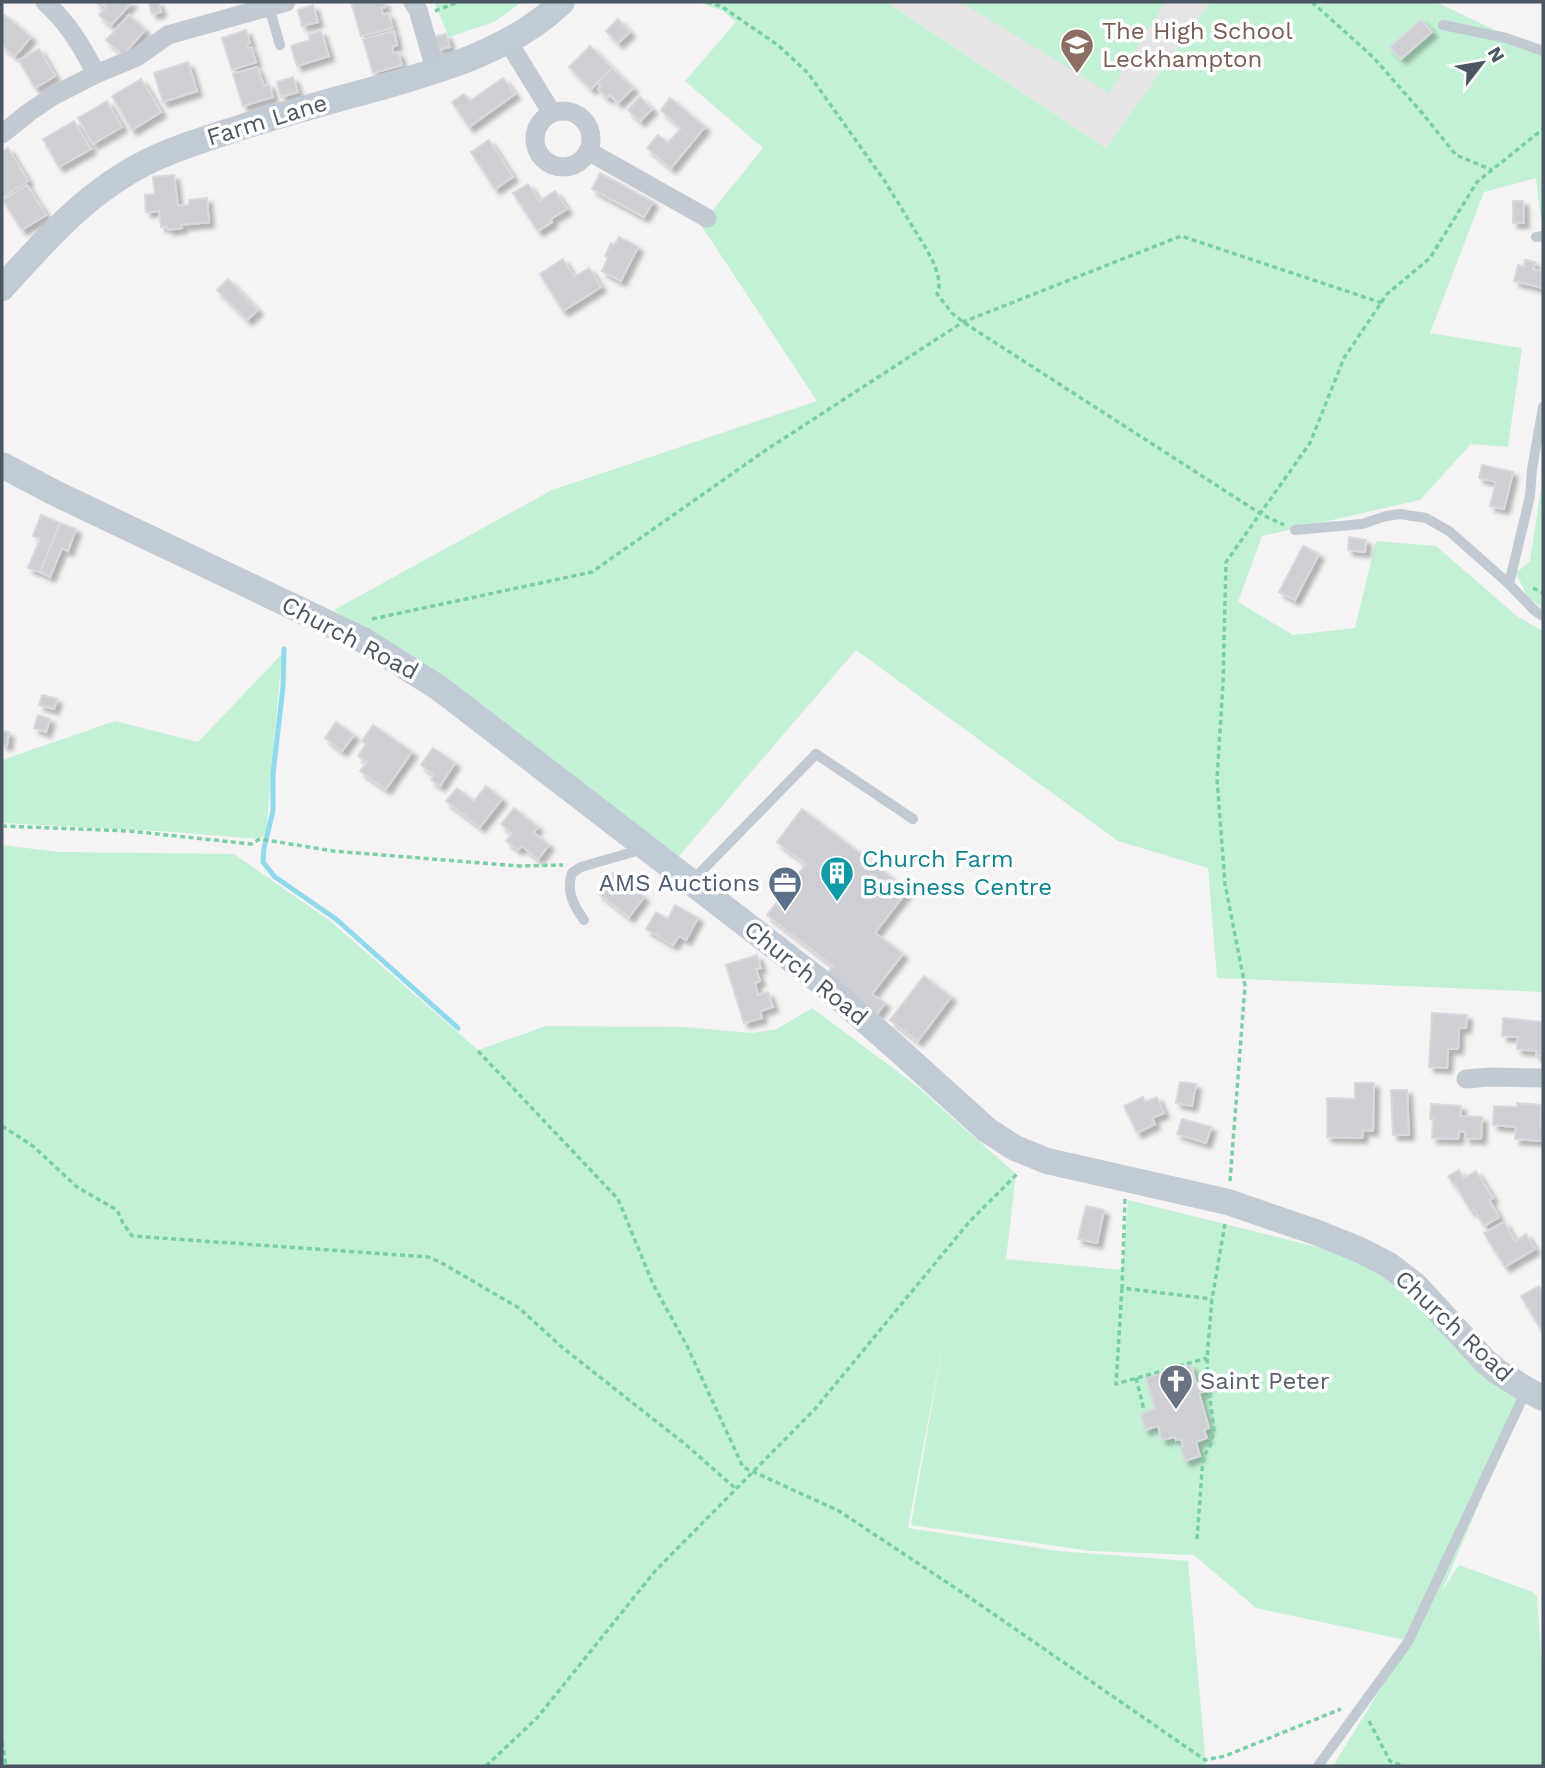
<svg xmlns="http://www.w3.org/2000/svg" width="1545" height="1768" viewBox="0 0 1545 1768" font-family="'Work Sans',sans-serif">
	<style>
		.education { fill: #e6e4e5 }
		.green { fill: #c3f1d5 }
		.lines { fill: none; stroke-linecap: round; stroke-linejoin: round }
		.stream { stroke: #90daee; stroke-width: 5 }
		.building { fill: #cdcfd5; stroke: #d7d9de; stroke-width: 2; filter: url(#shadow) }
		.path { stroke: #7ad0a6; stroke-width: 3.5; stroke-dasharray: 5 3.5; stroke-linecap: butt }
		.lane { stroke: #c1cad2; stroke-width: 10 }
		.street { stroke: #c1cad2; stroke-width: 19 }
		.secondary { stroke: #c1cbd6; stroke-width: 26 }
		.labels { text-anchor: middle; stroke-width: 7; stroke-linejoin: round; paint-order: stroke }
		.education-label { font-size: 24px; fill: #785e54; stroke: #fff; text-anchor: start }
		.street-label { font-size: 24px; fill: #4a5661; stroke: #fff }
		.culture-label { font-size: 24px; fill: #0d838f; stroke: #fff; text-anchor: start }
		.service-label { font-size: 24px; fill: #4e5e75; stroke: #fff; text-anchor: end }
		.worship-label { font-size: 24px; fill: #5b616d; stroke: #fff; text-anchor: start }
	</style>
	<defs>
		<filter id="shadow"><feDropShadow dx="5" dy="5" stdDeviation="2" flood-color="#0004"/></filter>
	</defs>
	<rect width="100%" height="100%" fill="#f5f3f3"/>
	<path class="education" d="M886,2H1210L1106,148Z"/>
	<path class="green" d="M434,2H522L494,22L449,37Z
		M698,2H886L1106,148L1210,2H1436L1543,53V220H1541L1536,178L1484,192L1430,333L1522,348L1508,447L1471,444L1420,500L1262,536L1238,602L1293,635L1355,628L1376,541L1436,546L1518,617L1543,631V992L1217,978L1208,868L1118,841L856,650L679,856L334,610L552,490L817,401L701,225L763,148L685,81L736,22L723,11Z
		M961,2H1165L1109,93Z
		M1543,475V609L1527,596L1516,573L1530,561Z
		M282,654L266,834L260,839L158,831L2,823V760L115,721L198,742Z
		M2,845L59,852L234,854L329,920L478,1050L546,1026L685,1027L752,1033L777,1029L812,1008L913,1083L1016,1174L1006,1259L1122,1270L1128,1200L1389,1265L1527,1390L1442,1591L1459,1565L1533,1592L1537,1597L1543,1679V1766H1333L1410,1641L1256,1608L1194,1555L1091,1551L911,1525L944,1337L908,1528L1058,1551L1188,1561L1206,1766H2Z"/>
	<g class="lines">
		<path class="stream" d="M284,649L283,687L273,774V811L264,848L263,862L275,877L336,919L458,1028"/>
	</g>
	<path class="building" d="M96,2H132L111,25L99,15L107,6L103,3L101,6Z
		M149,2H158L161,12L152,14Z
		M351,2H384L385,7L381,8L383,15L388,13L393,28L361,36Z
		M313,5L318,22L302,26L298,10Z
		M5,15L31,37L15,56L2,45V19Z
		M129,15L145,30L123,55L106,40Z
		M618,19L630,32L618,43L606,31Z
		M1421,20L1432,32L1401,59L1390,47Z
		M246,30L250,43L247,44L248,48L251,47L256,62L232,70L222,38Z
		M321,31L329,56L297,66L291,46L310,40L309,35Z
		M394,31L397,45L392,47L393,53L398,52L402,65L373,73L363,39Z
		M446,34L450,47L437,50L434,37Z
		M590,46L612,68L591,89L569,67Z
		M39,49L55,76L35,88L19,60Z
		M188,62L197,91L163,102L154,73Z
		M257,67L264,86L269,84L273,97L243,106L233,74Z
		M612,68L633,88L618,103L610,95L607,98L598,89L601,86L597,83Z
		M293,77L298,92L281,97L277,82Z
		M503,78L515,94L469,127L452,102L464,94L470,101Z
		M141,79L161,112L132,130L112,96Z
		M640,97L652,109L640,121L628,110Z
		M670,98L705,127L671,168L647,148L658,135L668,143L681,128L661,110Z
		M107,101L122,127L93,144L78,118Z
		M74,121L91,149L59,167L43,139Z
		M489,140L513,177L495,189L471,152Z
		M8,148L28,181L2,197V152Z
		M600,173L653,202L644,217L592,189Z
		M174,175L178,206L189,205V200L207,198L209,222L181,225L182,228L168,230L167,226L161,227L159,211L146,212L145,195L155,194L153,177Z
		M528,184L539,201L555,191L567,209L551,219L552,222L538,231L513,193Z
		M27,185L46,215L22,230L3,200Z
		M1513,201H1523L1524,223H1513Z
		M619,237L638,247L621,281L602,271L608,258L605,256L611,243L614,245Z
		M563,259L574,277L589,268L601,287L563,311L540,274Z
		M1525,260L1535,262L1533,269L1543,272V288L1514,281L1518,265L1524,267Z
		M228,279L258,310L247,320L217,290Z
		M1482,465L1513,472L1504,509L1490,506L1496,482L1479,478Z
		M41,515L60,523L40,572L28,568L40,539L33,536Z
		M60,523L76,529L68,551L62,548L50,577L40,572Z
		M1349,537L1366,540L1365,552L1348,550Z
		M1303,546L1319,554L1295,600L1279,592Z
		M42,695L57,699L54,709L39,705Z
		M38,715L50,719L46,732L34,728Z
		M336,722L354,735L342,751L325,738Z
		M373,725L412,752L386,789L360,771L367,762L358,756L366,744L362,741Z
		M2,731L9,732L7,745L2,744Z
		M433,748L455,763L440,786L431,780L434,775L421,765Z
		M486,786L502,799L480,827L446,801L457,788L474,801Z
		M514,808L538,827L533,832L549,845L538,859L522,846L518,850L506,841L512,833L501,824Z
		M802,809L908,890L875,933L903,954L872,994L885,1003L877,1014L826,975L833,966L767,915L806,864L777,842Z
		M613,873L644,897L629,917L598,893Z
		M675,905L698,918L686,940L679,936L673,945L646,929L656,912L668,919Z
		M757,955L761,968L756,969L760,981L755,983L758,995L768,992L773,1007L760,1011L762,1018L744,1023L726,965Z
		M924,976L951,997L918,1041L890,1020Z
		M1432,1013L1467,1015L1466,1028H1459L1458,1049H1448L1447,1068L1429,1067Z
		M1503,1018L1543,1022V1056H1536L1537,1051L1517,1049L1518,1037L1502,1036Z
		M1180,1082L1196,1084L1192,1106L1176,1103Z
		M1355,1083H1374L1373,1131L1363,1130L1362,1138L1327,1137V1098L1355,1099Z
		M1391,1090H1407L1409,1135H1393Z
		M1143,1097L1145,1102L1157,1097L1164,1113L1152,1118L1155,1124L1137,1133L1124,1106Z
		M1517,1103L1541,1105L1540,1126H1543V1141L1515,1139L1516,1127L1493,1125L1494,1106L1517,1107Z
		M1431,1104L1461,1106L1460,1116L1482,1117L1481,1139L1465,1138L1466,1132L1459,1131L1458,1139L1432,1138L1433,1119H1430Z
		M1182,1119L1211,1127L1206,1143L1177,1134Z
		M1459,1170L1464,1178L1476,1171L1493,1198L1489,1200L1499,1217L1484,1226L1474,1209L1471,1211L1455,1184L1454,1185L1448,1176Z
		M1086,1206L1104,1210L1097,1243L1078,1239Z
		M1504,1222L1515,1241L1526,1234L1535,1249L1505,1267L1484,1233Z
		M1539,1286L1543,1292V1333L1521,1296Z
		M1191,1365L1196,1383L1203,1381L1206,1391L1199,1393L1209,1428L1204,1430L1207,1438L1196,1442L1200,1456L1185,1461L1181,1447H1183L1181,1439L1176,1440L1175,1437L1162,1440L1158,1426L1145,1430L1141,1414L1155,1409L1146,1377Z"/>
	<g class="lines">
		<path class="path" d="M707,2L721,6L779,46L808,73L884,180L927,250L934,264L938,275L939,287L937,294L952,313L963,322L1261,514L1284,525
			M1312,2L1374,58L1423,114L1456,155L1492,170
			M435,11L458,2
			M1533,588L1543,593
			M372,619L592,572L766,450L963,322L1181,236L1382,303
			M2,826L129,831L251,844L260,839L333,851L519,866L563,865
			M478,1051L618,1199L653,1284L687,1346L743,1467L839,1511L966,1595L1205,1760L1225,1756L1341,1709
			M2,1126L33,1146L77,1187L117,1210L123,1223L132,1236L428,1257L440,1262L519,1308L563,1348L685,1444L736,1489
			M1230,1181L1245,986L1225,884L1217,779L1223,683L1226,562L1310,443L1344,358L1387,294L1430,258L1477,182L1543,129
			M1125,1199L1122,1288L1212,1299
			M1122,1288L1116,1384L1207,1358
			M1136,1378L1144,1410
			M1197,1539L1203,1458L1210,1446L1214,1431L1208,1384L1207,1358L1212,1299L1225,1224
			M1369,1721L1390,1761L1403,1766
			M2,1742L6,1766
			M486,1766L537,1718L656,1570L815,1409L970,1221L1019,1172"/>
		<path class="lane" d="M269,7L280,45
			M1443,25L1506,38L1543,51
			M1536,237L1543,236
			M1295,530L1362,524L1386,516L1400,514L1426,518L1449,531L1509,584L1535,611L1543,616
			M1509,584L1530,496L1532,469L1543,407
			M692,881L816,754L913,819
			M584,920C573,905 566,890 572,873L581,867L643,849
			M1318,1766L1408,1642L1526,1391"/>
		<path class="street" d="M45,2C68,23 82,46 96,74
			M413,2L418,10L436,72
			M507,40L552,113
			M535 139a28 28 0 1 1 56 0a28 28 0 1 1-56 0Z
			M2,134L28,113L53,96L96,74L137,57L168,35L286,2
			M588,151L707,218
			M1466,1079L1490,1077L1543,1078"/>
		<path class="secondary" d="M2,288C46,239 89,190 149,161C178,147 208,138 239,128C286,113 334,100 382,87C445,69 513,49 562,2
			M2,465L57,494L363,640L439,688L826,986L901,1052L987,1130L1015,1148L1047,1161L1228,1202L1318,1233L1360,1250L1389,1265L1416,1286L1485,1361L1498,1372L1527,1390L1543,1398"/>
	</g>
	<defs>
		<g id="school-pin" transform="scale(1.75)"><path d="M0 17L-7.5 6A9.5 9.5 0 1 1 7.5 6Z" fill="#8d6e63" stroke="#fff"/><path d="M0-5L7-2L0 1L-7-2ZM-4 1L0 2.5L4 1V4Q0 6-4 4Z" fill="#fff"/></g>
		<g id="building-pin" transform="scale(1.75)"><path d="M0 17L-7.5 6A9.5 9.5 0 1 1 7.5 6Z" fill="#0f9aa8" stroke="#fff"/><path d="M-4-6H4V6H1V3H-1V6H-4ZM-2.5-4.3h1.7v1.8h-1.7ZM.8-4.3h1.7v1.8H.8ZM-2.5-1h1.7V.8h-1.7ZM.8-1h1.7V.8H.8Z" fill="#fff"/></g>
		<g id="office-pin" transform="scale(1.75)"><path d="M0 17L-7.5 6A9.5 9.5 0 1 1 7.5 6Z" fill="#5c6f8a" stroke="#fff"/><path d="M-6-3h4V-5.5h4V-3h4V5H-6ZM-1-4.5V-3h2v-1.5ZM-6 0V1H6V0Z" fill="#fff"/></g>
		<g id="church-pin" transform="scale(1.75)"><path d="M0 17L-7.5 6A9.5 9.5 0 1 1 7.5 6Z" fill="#6b7280" stroke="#fff"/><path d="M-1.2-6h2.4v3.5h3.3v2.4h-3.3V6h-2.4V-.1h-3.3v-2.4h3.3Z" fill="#fff"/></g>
	</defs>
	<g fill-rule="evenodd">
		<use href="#school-pin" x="1077" y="45"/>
		<use href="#building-pin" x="837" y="873"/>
		<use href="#office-pin" x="785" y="883"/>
		<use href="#church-pin" x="1176" y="1381"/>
	</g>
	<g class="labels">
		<g class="education-label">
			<text x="1102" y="39">The High School<tspan x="1102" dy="28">Leckhampton</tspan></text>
		</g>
		<g class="street-label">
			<text transform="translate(267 120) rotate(-17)" y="8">Farm Lane</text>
			<text transform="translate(350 638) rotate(28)" y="8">Church Road</text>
			<text transform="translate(806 973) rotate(39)" y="8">Church Road</text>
			<text transform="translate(1454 1326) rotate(43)" y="8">Church Road</text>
		</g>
		<g class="culture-label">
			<text x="862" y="867">Church Farm<tspan x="862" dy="28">Business Centre</tspan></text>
		</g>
		<g class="service-label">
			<text x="760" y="891">AMS Auctions</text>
		</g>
		<g class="worship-label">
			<text x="1200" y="1389">Saint Peter</text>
		</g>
	</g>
	<rect width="1545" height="1768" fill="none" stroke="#4a5661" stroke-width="7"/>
	<g transform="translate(1482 63) rotate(59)" stroke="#ffffff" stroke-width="5" paint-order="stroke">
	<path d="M0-5L12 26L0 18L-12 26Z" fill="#4a5661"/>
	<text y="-10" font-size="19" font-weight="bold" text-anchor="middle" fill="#4a5661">N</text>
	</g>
</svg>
